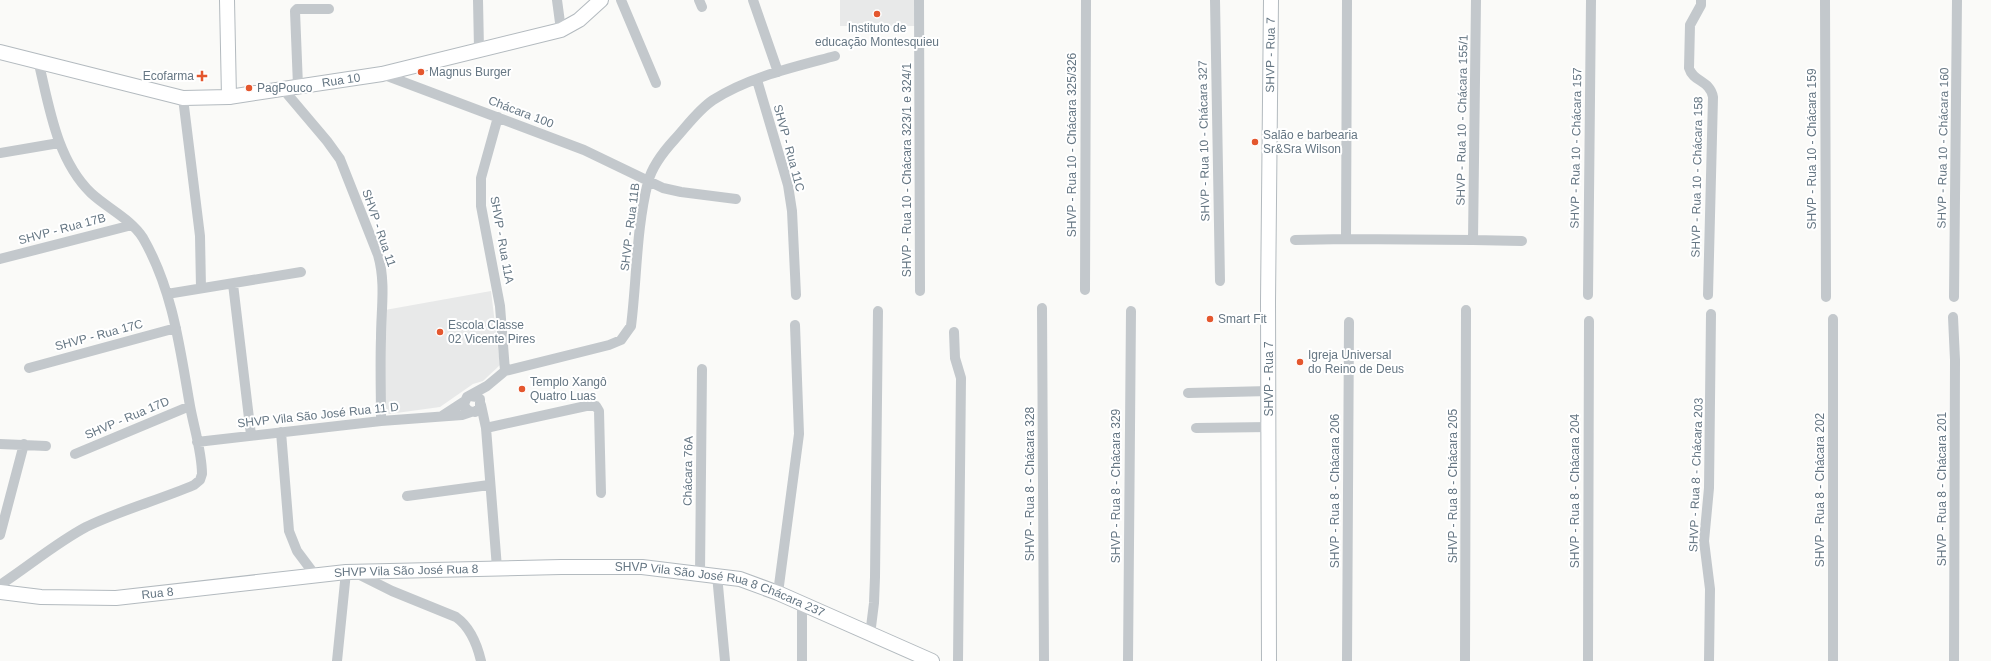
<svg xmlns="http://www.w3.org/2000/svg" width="1991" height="661" viewBox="0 0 1991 661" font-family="Helvetica,sans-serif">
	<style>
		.built { fill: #e8e9e9 }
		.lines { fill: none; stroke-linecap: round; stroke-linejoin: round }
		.secondary-casing { stroke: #b3babf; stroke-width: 16 }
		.street { stroke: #c3c8cc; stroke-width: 10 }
		.secondary { stroke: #fff; stroke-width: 14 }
		.poi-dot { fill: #e4572e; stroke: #fff; stroke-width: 1.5 }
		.labels { text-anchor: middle; stroke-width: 4; stroke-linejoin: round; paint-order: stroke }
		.poi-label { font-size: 12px; fill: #657683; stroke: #fff; text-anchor: start }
		.street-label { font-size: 12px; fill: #657683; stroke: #fff }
	</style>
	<rect width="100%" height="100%" fill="#fafaf8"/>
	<path class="built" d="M840,0H915V26H840Z
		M491,291L500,365L483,381L473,384L440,407L389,414L385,410V310Z"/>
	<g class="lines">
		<g class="secondary-casing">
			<g id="secondary">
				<path d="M227,0L229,97"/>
				<path id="s1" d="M0,52L183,98L229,97L382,74L561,30L579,20L601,0"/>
				<path id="s2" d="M0,592L41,597L116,598L346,572L561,567H642L740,579L778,593L932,661"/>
				<path id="s3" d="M1269,661L1268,302L1271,0"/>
			</g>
		</g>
		<path class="street" d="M478,0L479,49
			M557,0L561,30
			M621,0L656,83
			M699,0L702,7
			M753,0L778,72
			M919,0L920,291
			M1215,0L1220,281
			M1347,0L1346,239L1473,240L1476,0
			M1701,0V5L1690,25L1689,68C1693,82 1710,80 1713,97L1708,295
			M1825,0L1826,297
			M382,74L584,150L663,188L681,192L736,199
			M757,80L788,185L792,211L796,295
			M298,86L295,11L297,9H329
			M283,89L327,141L340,159L378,255C386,283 381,309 381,338C380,366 381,393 381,421
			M183,98L200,236L201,288
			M498,117L481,178V206L500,306L505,371
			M0,153L59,143
			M1295,240L1346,239
			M1473,240L1522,241
			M0,259L132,225
			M233,284L251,435
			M1085,290L1086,0
			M167,294L301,272
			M1588,295L1591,0
			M1954,297L1957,0
			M1042,308L1044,661
			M1953,317L1955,360L1954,661
			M954,332L955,358L961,378L958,661
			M29,368L176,328
			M1188,393L1269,391
			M470,396L477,397L480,399V408L475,412C469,412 466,410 464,404L467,397L487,386L505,371L609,345L621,340L631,326C637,279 636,229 648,182C652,166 664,151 675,139C687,126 698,110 713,100C749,77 794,67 835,56
			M481,405L486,428L497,568
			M442,416L465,401
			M486,428L586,406H596L599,411L601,493
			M1196,428L1269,427
			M281,432L289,531L297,551L315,575
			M197,442L381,421L462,415L471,412
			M0,444L46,446
			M75,454L190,406
			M407,496L489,485
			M0,535L24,444
			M356,573L392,591L456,617C470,627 477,644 481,661
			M700,574L702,369
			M717,575L725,661
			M0,585C29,566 56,543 86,527C121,510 159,500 194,485L200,480L202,474C202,452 194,428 190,406C180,349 173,290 143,238C131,219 107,208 91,193C56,159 49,105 38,60
			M778,593L799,434L795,325
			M802,605V661
			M870,635L874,603L875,577L878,311
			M337,661L346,572
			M1128,661L1131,311
			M1347,661L1349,322
			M1465,661L1466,310
			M1588,661L1589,321
			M1709,661L1710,589L1704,541L1709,488L1711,314
			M1833,661V319"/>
		<use href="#secondary" class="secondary"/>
	</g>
	<g class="poi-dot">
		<circle cx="877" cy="14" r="4"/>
		<circle cx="421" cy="72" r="4"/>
		<path d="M200 70h4v4h4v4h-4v4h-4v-4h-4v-4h4z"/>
		<circle cx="249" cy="88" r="4"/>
		<circle cx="1255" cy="142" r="4"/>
		<circle cx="1210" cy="319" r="4"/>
		<circle cx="440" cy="332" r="4"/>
		<circle cx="1300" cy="362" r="4"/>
		<circle cx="522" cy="389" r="4"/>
	</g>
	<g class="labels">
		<g class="poi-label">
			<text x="877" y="32" text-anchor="middle">Instituto de<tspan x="877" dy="14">educação Montesquieu</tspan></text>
			<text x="429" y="76">Magnus Burger</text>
			<text x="194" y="80" text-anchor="end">Ecofarma</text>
			<text x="257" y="92">PagPouco</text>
			<text x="1263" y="139">Salão e barbearia<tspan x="1263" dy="14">Sr&amp;Sra Wilson</tspan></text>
			<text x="1218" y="323">Smart Fit</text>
			<text x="448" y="329">Escola Classe<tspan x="448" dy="14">02 Vicente Pires</tspan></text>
			<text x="1308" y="359">Igreja Universal<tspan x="1308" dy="14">do Reino de Deus</tspan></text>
			<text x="530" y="386">Templo Xangô<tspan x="530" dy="14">Quatro Luas</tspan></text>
		</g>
		<g class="street-label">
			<text dy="4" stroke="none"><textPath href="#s3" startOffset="606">SHVP - Rua 7</textPath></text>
			<text dy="4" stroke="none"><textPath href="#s1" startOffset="348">Rua 10</textPath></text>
			<text transform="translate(521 112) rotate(21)" y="4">Chácara 100</text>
			<text transform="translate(1462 120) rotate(-89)" y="4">SHVP - Rua 10 - Chácara 155/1</text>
			<text transform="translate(1204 141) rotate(-91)" y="4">SHVP - Rua 10 - Chácara 327</text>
			<text transform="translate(1072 145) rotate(-90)" y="4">SHVP - Rua 10 - Chácara 325/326</text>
			<text transform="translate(789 148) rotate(75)" y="4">SHVP - Rua 11C</text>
			<text transform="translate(1576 148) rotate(-89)" y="4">SHVP - Rua 10 - Chácara 157</text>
			<text transform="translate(1943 148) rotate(-89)" y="4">SHVP - Rua 10 - Chácara 160</text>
			<text transform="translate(1812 149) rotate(-90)" y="4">SHVP - Rua 10 - Chácara 159</text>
			<text transform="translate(907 170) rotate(-90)" y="4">SHVP - Rua 10 - Chácara 323/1 e 324/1</text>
			<text transform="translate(1697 177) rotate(-89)" y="4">SHVP - Rua 10 - Chácara 158</text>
			<text transform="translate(630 227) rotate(-83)" y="4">SHVP - Rua 11B</text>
			<text transform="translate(379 228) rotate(71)" y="4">SHVP - Rua 11</text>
			<text transform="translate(62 229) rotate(-15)" y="4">SHVP - Rua 17B</text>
			<text transform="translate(502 240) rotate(80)" y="4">SHVP - Rua 11A</text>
			<text transform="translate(99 335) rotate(-15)" y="4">SHVP - Rua 17C</text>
			<text transform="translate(1269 379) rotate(-90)" y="4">SHVP - Rua 7</text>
			<text transform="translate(318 415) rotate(-6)" y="4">SHVP Vila São José Rua 11 D</text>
			<text transform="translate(127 418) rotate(-23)" y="4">SHVP - Rua 17D</text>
			<text transform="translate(688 471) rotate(-89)" y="4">Chácara 76A</text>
			<text transform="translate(1696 475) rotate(-88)" y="4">SHVP - Rua 8 - Chácara 203</text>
			<text transform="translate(1030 484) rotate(-90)" y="4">SHVP - Rua 8 - Chácara 328</text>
			<text transform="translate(1116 486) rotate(-90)" y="4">SHVP - Rua 8 - Chácara 329</text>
			<text transform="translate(1453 486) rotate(-90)" y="4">SHVP - Rua 8 - Chácara 205</text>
			<text transform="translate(1942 489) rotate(-90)" y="4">SHVP - Rua 8 - Chácara 201</text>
			<text transform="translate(1820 490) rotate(-90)" y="4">SHVP - Rua 8 - Chácara 202</text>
			<text transform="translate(1335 491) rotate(-90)" y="4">SHVP - Rua 8 - Chácara 206</text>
			<text transform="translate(1575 491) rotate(-90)" y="4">SHVP - Rua 8 - Chácara 204</text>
			<text dy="4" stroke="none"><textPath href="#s2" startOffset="408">SHVP Vila São José Rua 8</textPath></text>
			<text dy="4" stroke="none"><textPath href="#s2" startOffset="725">SHVP Vila São José Rua 8 Chácara 237</textPath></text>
			<text dy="4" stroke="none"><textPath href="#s2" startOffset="158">Rua 8</textPath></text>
		</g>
	</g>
</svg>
